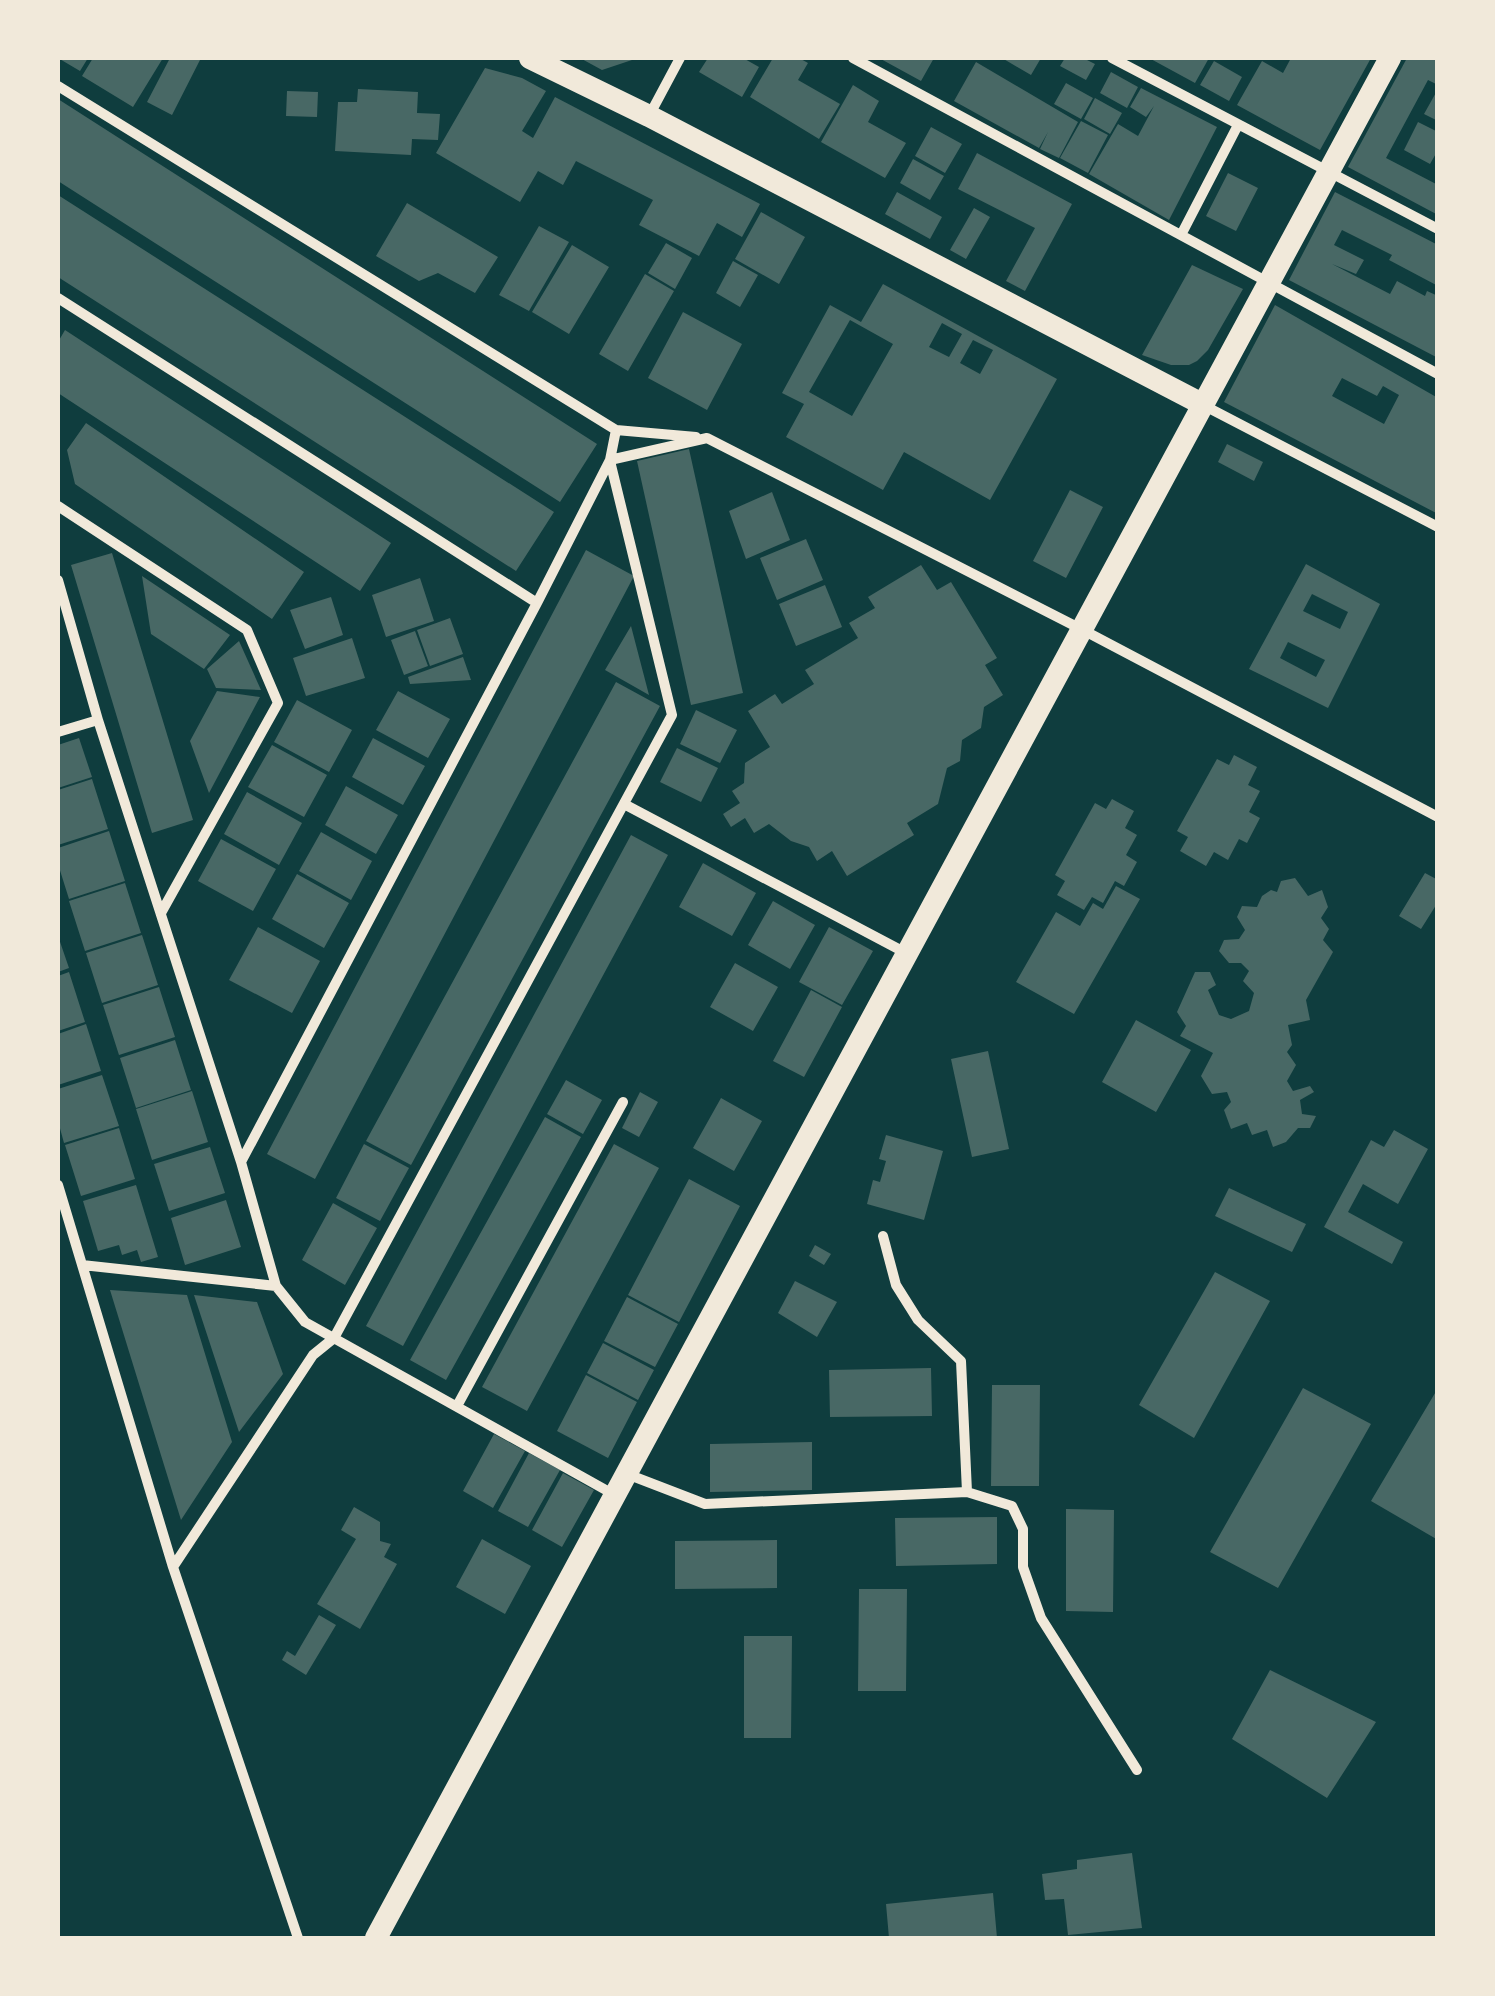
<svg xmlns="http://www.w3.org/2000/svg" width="1495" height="1996" viewBox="0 0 1495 1996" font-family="Mulish,sans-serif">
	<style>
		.building { fill: #486865; fill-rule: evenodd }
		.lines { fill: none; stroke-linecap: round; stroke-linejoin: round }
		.minor { stroke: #f1e9da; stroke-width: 10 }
		.primary { stroke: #f1e9da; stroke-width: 22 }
	</style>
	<rect width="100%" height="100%" fill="#0f3d3e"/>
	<path class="building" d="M58,58H88L80,71Z
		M93,58H163L133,107L82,76Z
		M170,58H201L172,115L147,102Z
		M580,58H638L602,70Z
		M708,58H743L759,67L742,97L699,72Z
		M773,58H799L808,63L798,80L840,104L819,139L750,97Z
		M879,58H934L921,81Z
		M1002,58H1041L1031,75Z
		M1065,58H1083L1095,64L1086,80L1060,66Z
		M1149,58H1209L1195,83Z
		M1291,58H1371L1320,150L1237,105L1262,61L1283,73Z
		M1407,58H1438V85L1428,80L1386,158L1438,185V215L1348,167Z
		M1214,61L1242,77L1229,101L1200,85Z
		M976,62L1078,122L1059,158L1040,149L1048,132L1039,148L954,101Z
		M485,68L522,78L546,91L522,131L533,138L555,97L760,204L742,237L717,223L699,256L639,225L653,200L576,161L563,185L538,171L520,202L436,153Z
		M1111,72L1138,87L1127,108L1100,93Z
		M1066,83L1093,98L1081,119L1054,104Z
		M853,85L879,101L868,122L906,143L885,178L821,142Z
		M1141,88L1217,127L1169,220L1089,174L1118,124L1138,136L1154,106L1146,117L1130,107Z
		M358,89L418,92L417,113L440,114L438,140L412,139L411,155L335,151L338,102H357Z
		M1438,89V121L1424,114Z
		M287,91L318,92L317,117L286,116Z
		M1095,98L1122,113L1110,134L1084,119Z
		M58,99L597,444L560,502L58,181Z
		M1081,121L1108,135L1088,173L1060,158Z
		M1418,122L1438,132V150L1430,164L1404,150Z
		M931,127L962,144L945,173L915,156Z
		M977,153L1072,204L1025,291L1006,281L1035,228L958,189Z
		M913,159L944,176L930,200L900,183Z
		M1228,173L1258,188L1236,231L1206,216Z
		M897,192L942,217L930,239L885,214Z
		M1335,192L1438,245V286L1389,260L1392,255L1342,230L1334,245L1364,260L1356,274L1332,264L1390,294L1397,281L1425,296L1427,291L1438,296V358L1289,280Z
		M58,195L554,512L516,571L58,277Z
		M407,203L498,257L475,293L438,273L419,281L376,256Z
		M974,208L990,217L966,259L950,250Z
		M761,212L805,237L779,284L735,259Z
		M539,226L569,242L529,311L499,295Z
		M666,243L692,258L675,289L648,273Z
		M572,245L609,267L569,334L532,312Z
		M733,261L758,275L740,307L716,293Z
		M1192,265L1243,289L1208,350L1197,361L1189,365H1171L1142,355Z
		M645,274L674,291L628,371L599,354Z
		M883,284L1057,379L990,500L904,452L883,490L786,437L804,404L782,393L830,305L861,322ZM850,320L893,344L852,416L809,392ZM942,323L962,334L949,357L929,347ZM973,340L993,350L980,374L960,363Z
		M1275,305L1438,398V514L1224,402ZM1342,378L1377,396L1383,386L1399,395L1384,424L1332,396Z
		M683,312L742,344L707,410L648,378Z
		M65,330L391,543L360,591L58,393V342Z
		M86,423L304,572L272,619L75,484L67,450Z
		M1227,444L1263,462L1254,481L1218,462Z
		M689,449L743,693L691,705L637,461Z
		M1070,490L1103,507L1066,578L1033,561Z
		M772,492L790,540L746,559L729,511Z
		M806,539L823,580L777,600L760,558Z
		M586,550L634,576L315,1179L267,1154Z
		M112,553L193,820L152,833L71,565Z
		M1306,564L1380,604L1328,708L1249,669ZM1312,594L1348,612L1340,629L1303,611ZM1288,642L1325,660L1316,677L1280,658Z
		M921,565L937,590L951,582L997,658L985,665L1003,695L984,707L981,728L962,740L960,761L947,768L938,804L907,823L914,835L847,876L832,851L817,861L809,847L791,841L769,824L754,833L745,818L731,827L723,814L740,803L732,791L744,783L745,763L770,747L748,711L775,694L782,704L814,684L805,670L858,638L849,623L875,608L868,597Z
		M142,576L230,635L204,669L151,634Z
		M420,578L434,621L386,637L372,595Z
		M825,585L842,627L796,646L779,604Z
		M331,597L343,635L305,649L290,610Z
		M450,618L463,654L430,666L417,630Z
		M631,626L649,695L605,670Z
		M415,631L428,666L404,675L391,640Z
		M352,638L365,678L306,696L293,658Z
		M239,641L261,690L216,688L207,669Z
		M463,657L471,680L410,684L408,677Z
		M616,682L660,706L411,1165L366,1141Z
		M217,691L260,697L209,793L190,741Z
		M398,691L450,719L428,758L376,730Z
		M297,700L352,730L329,772L274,742Z
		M696,710L737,730L720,763L680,744Z
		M79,738L92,777L58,788V745Z
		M373,738L425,766L403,805L352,777Z
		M272,745L327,775L304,817L248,787Z
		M677,748L718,768L701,802L660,782Z
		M1234,755L1257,767L1248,785L1260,791L1249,812L1260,818L1247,843L1239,839L1228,860L1214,852L1206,866L1180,851L1188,837L1177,831L1217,759L1229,765Z
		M92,779L108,829L58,845V790Z
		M346,786L398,815L376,854L325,825Z
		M247,792L302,823L279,865L224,834Z
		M1112,799L1134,811L1125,828L1137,835L1126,855L1137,862L1124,886L1115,881L1103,903L1092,897L1084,910L1057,895L1065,881L1055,875L1095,803L1106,809Z
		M109,831L125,881L69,899L58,864V848Z
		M321,832L372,861L351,900L299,871Z
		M631,835L668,855L403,1346L366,1326Z
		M221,839L276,869L253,911L198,881Z
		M703,863L756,893L732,936L679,907Z
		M1425,873L1438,880V902L1421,929L1399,916Z
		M297,874L349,903L324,948L272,919Z
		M1295,878L1308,896L1322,890L1328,907L1321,918L1329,929L1323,940L1333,952L1306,1000L1310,1020L1288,1025L1292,1045L1287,1052L1296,1065L1287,1081L1293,1091L1310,1086L1314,1092L1300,1100L1302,1114L1316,1116L1310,1128H1298L1286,1142L1273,1147L1267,1130L1252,1135L1247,1123L1231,1129L1224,1110L1231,1102L1227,1092L1212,1094L1201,1076L1213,1053L1180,1036L1186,1026L1177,1012L1195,972H1210L1216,985L1208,990L1219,1015L1231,1019L1249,1011L1254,993L1243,981L1249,971L1241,963H1229L1219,951L1224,940L1239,939L1245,930L1237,917L1242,906L1257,907L1262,896L1271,890L1277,892L1281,881Z
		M125,883L141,933L85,951L69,901Z
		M1116,886L1140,899L1074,1014L1016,982L1056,912L1080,926L1093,903L1103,909Z
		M773,901L815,925L790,969L748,945Z
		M258,927L320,961L292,1013L229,980Z
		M829,927L873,951L842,1005L799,982Z
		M142,935L158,985L102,1003L86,953Z
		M58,936L69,968L58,972Z
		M735,963L778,987L753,1031L710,1007Z
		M69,972L85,1022L58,1031V976Z
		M159,987L175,1037L119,1055L103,1005Z
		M811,990L842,1007L804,1077L773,1061Z
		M1136,1020L1191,1050L1156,1112L1102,1082Z
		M86,1024L101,1071L58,1085V1034Z
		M175,1040L191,1090L136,1108L120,1058Z
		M988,1051L1009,1149L972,1157L951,1059Z
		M102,1075L119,1126L64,1143L58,1121V1089Z
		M566,1080L602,1100L583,1134L547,1114Z
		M192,1091L208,1142L152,1160L136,1109Z
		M640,1092L658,1102L639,1137L622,1128Z
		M721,1098L762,1121L734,1171L693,1148Z
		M545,1117L581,1137L446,1380L410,1360Z
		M119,1128L135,1179L81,1196L65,1145Z
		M1394,1130L1428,1149L1398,1204L1363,1184L1348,1212L1403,1242L1392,1264L1324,1227L1371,1140L1384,1147Z
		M886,1135L943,1151L924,1220L867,1204L873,1180L880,1182L886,1161L879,1159Z
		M364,1144L409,1168L380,1221L336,1198Z
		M614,1144L659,1168L527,1411L482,1387Z
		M210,1147L225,1193L169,1211L154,1164Z
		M689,1179L740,1206L679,1322L628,1295Z
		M136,1185L158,1257L141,1262L137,1250L122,1255L119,1245L98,1251L83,1201Z
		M1229,1188L1306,1224L1292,1252L1215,1216Z
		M226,1200L241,1247L185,1265L171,1218Z
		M333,1203L377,1228L345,1285L302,1260Z
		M815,1245L831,1254L824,1265L809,1256Z
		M1215,1272L1270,1301L1194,1438L1139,1405Z
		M795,1281L837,1302L817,1337L778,1313Z
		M110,1290L187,1295L232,1442L181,1520Z
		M194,1295L257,1302L283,1374L239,1432Z
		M627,1297L678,1324L655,1367L604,1341Z
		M603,1343L654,1370L638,1400L587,1373Z
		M931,1368L932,1416L830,1417L829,1370Z
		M586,1375L637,1402L608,1458L557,1431Z
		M992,1385H1040L1039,1486H991Z
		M1303,1388L1371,1424L1278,1588L1210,1552Z
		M1438,1388V1540L1371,1501Z
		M494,1434L525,1451L493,1508L463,1491Z
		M812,1442V1490L710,1492V1444Z
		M529,1453L560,1470L528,1527L498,1511Z
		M563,1473L594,1490L562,1547L532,1530Z
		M354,1507L380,1522V1541L391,1544L384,1557L397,1564L360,1629L317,1604L356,1539L341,1530Z
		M1066,1509L1114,1510L1113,1612L1066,1611Z
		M997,1517V1564L896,1566L895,1518Z
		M482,1539L531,1566L505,1614L456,1587Z
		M777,1540V1588L675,1589V1541Z
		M859,1589H907L906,1691H858Z
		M319,1615L336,1625L306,1675L282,1660L287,1651L295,1656Z
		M744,1636H792L791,1738H744Z
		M1270,1670L1376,1722L1327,1798L1232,1739Z
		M1132,1853L1142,1928L1068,1935L1064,1899L1045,1900L1042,1874L1077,1869V1860Z
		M993,1893L997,1938H889L886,1904Z"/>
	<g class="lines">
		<path class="minor" d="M853,58L1438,374
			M1112,58L1438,229
			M58,86L616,430L610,460L537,603L241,1162
			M649,116L680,58
			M1181,235L1238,125
			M58,298L537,603
			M1203,405L1438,527
			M616,430L696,437
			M610,460L707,438L1081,629L1438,817
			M58,506L247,630L278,703L161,913
			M58,580L98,720L241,1162L276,1286L305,1322L613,1494
			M58,732L98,720
			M624,804L906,953
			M58,1185L173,1567L298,1938
			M883,1236L896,1285L918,1320L961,1361L967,1492
			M82,1265L276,1286
			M457,1406L623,1102
			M627,1474L705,1504L967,1492L1012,1506L1023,1529V1567L1041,1618L1137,1770
			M173,1567L313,1355L334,1338L672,715L610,461"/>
		<path class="primary" d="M530,58L649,116L1202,404
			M376,1938L1390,58"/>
	</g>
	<rect width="1495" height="1996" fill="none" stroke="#f1e9da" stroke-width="120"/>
</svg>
